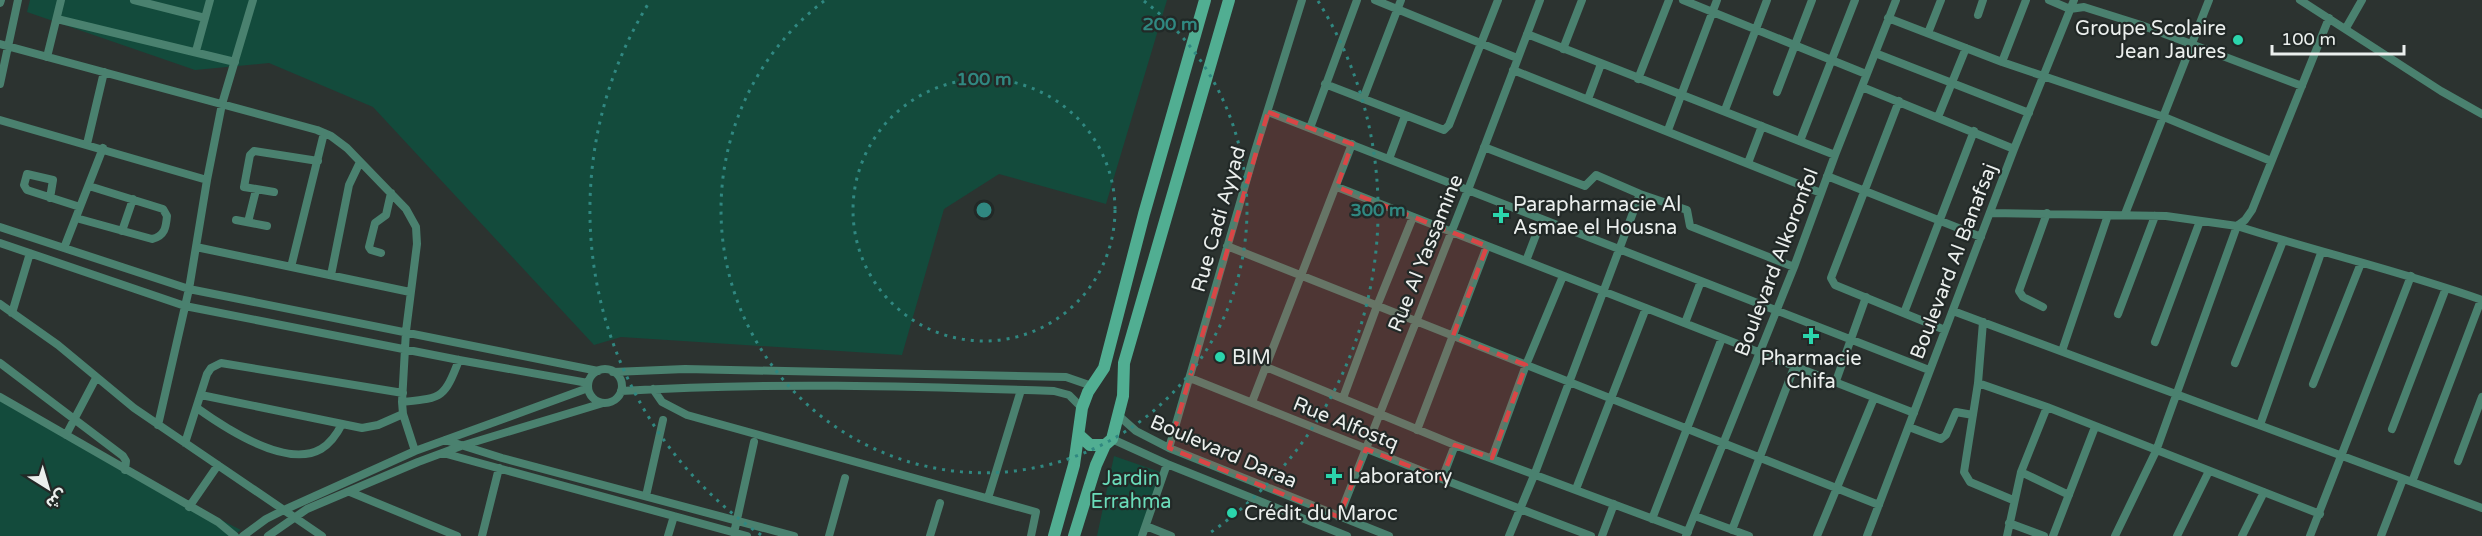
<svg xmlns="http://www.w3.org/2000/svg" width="2482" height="536" viewBox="0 0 2482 536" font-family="'Varela Round','Noto Sans Arabic',sans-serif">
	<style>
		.green { fill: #134b3c }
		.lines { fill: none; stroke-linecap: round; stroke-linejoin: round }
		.street { stroke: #4a816f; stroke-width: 8 }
		.secondary { stroke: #51ae92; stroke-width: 12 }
		.marked { fill: #d94646; fill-opacity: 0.2; stroke: #d94646; stroke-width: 4.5; stroke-dasharray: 12 8; stroke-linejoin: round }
		.ring { fill: none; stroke: #308881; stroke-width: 3; stroke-dasharray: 3 6 }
		.poi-dot { fill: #2bd5ac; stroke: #222927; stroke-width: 2 }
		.labels { text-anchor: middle; stroke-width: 4.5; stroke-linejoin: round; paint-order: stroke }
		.poi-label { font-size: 20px; fill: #ebefed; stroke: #222927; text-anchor: start }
		.street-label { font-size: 20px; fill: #ebefed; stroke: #222927 }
		.park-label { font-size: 20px; fill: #6adbb9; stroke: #222927 }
		.centre { fill: #308881; stroke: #222927; stroke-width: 3 }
		.ring-label { font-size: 18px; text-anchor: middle; font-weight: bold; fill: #308881; stroke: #222927; stroke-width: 4.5; stroke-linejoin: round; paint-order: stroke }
	</style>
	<rect width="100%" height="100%" fill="#2c3330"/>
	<path class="green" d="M30,0H1167L1106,204L999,174L944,209L902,355L621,337L594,345L373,107L269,63L195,70L27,12Z
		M0,396L229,524L241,530L233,536H0Z
		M1114,456L1163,473L1140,536H1097Z"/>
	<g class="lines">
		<path class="street" d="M134,0L205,18
			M1375,0L1517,58
			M1683,0L1866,74
			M2049,0L2070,9L2084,7L2141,25L2302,86
			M2300,0L2441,91L2482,114
			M0,3L1,0
			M1978,15L1983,0
			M1888,18L2002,62L2164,117L2271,161
			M57,19L235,62
			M2346,28L2362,0
			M1928,33L1941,0
			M1527,34L1835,155
			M0,44L317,130L331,136L347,148L406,209L416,227L417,244L406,331L402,402L403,414L415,451
			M1563,49L1582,0
			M196,51L210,0
			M1875,53L2029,113
			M47,57L61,0
			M2002,62L2026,0
			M1513,70L1821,193
			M1638,79L1669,0
			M0,84L18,0
			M1325,84L1444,130L1449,125L1498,0
			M1862,87L2014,149
			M1777,92L1812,0
			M1363,99L1401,0
			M1588,99L1601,64
			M1899,101L1831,278L1835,285L1945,330
			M1725,110L1767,0
			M1268,112L1929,370
			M1938,117L1966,48
			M0,120L207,180
			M1310,128L1357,0
			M1668,130L1717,0
			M1800,141L1855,0
			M87,144L104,72
			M1484,147L1585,186L1596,175L1640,194L1687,210L1690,226L1794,267
			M1389,159L1405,116
			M1748,163L1762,126
			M1827,176L1981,237
			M1337,187L1914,413
			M274,192L244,187L250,155L254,151L318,161
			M50,198L53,180L27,174L24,185L27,190L80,207
			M1991,213L2166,216L2237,226L2245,220L2252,210L2329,18
			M2125,214L2209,0
			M76,218L152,239C165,236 166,227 167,216L163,209L89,186
			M236,220L267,226
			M248,222L256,190
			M0,227L189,289L598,371
			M122,231L133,199
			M0,243L185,306L459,360L588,383
			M1227,246L1879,505
			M196,247L410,292
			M64,248L103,148
			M381,253L371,250L369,247L375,223L386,215L391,193
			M1526,261L1542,219
			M291,267L324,133
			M331,275L349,185L360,162
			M0,304L58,345L134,408L322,536
			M2043,307L2023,297L2019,291L2047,213
			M1953,311L2482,508
			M12,313L30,253
			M1904,313L1974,131
			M2118,314L2155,216
			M1983,322L1978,383L1964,472L1970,482L2013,500
			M1685,323L1701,281
			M2155,342L2200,221
			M2062,351L2108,215
			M0,363L123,456L126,461L125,470
			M2235,363L2283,241
			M1266,367L1455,445L1688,532
			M588 386a17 17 0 1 1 34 0a17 17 0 1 1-34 0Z
			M613,372L685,369L1066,377L1092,386
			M1190,378L1442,479L1591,536
			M1836,381L1866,297
			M1978,383L2047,407L2320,514
			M2313,384L2361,263
			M653,389L662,402L687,415L1036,512L1031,536
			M621,391C765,382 909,386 1054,391L1069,395L1082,408
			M201,395L362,428L378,425L403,414
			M0,397L218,522L235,536
			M1343,398L1377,306L1413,217
			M402,402C442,398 444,399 459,360
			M1252,402L1352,144
			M197,408C225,428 286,469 321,449C331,443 337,434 342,424
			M1118,415L1136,431L1169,448L1389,536
			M158,425L189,289L207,180L222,104L253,0
			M2260,425L2321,253
			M1909,427L1941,439L1946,435L1956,412L1973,415
			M2392,429L2446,288
			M1417,430L1487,246
			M66,435L96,378
			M1112,439L1167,464L1347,536
			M445,440L502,458L794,536
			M185,443L207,374L211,368L221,363L403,393
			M1169,448L1255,151L1302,0
			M443,453L747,536
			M1492,458L1526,365L1563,276
			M2458,461L2482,397
			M2021,472L2069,495
			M1442,479L1455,445
			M2412,482L2481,300
			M1576,489L1646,308
			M350,492L457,536
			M646,496L663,420
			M988,498L1021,390
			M189,507L218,465
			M1695,516L1749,536
			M1339,517L1468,190L1540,0
			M1652,519L1722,338
			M2009,523L2044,536
			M1146,526L1171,536
			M1732,530L1795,365
			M734,533L754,442
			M243,536L266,519L284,510L415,451L588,388
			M268,536L307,509L418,462L461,446L603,403
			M482,536L499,468
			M668,536L674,516
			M829,536L845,478
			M930,536L940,503
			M1142,536L1167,464
			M1509,536L1535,473L1640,194
			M1602,536L1614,504
			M1686,536L1794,267L1835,155L1896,0
			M1817,536L1874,398
			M1867,536L2014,149L2074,0
			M2007,536L2021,472L2047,407
			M2053,536L2095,427
			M2115,536L2156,451L2237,226C2318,252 2401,271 2482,300
			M2177,536L2209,471
			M2242,536L2264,492
			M2310,536L2411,276
			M2381,536L2403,479"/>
		<path class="secondary" d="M1079,435L1090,445H1105
			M1054,536L1074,465L1082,408L1088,392L1104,368L1144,214L1205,0
			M1074,536L1096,465L1105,445L1112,439L1123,396L1124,363L1229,0"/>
	</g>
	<path class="marked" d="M1268,112L1352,144L1337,187L1487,246L1453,336L1526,365L1492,458L1455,445L1442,479L1366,449L1339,517L1169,448Z"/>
	<g class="ring">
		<circle cx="984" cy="210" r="131"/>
		<path d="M1144 1A263 263 0 1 1 824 1"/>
		<path d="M761 535A394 394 0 0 1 650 1M1318 1A394 394 0 0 1 1207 535"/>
	</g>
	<g class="poi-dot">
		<circle cx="2238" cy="40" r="6"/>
		<path d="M1498 206h6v6h6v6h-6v6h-6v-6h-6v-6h6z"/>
		<path d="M1808 327h6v6h6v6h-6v6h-6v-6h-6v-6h6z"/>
		<circle cx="1220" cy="357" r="6"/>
		<path d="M1331 467h6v6h6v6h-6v6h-6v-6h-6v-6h6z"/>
		<circle cx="1232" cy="513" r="6"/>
	</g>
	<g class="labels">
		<g class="poi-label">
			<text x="2226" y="35" text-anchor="end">Groupe Scolaire<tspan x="2226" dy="23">Jean Jaures</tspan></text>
			<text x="1513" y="211">Parapharmacie Al<tspan x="1513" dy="23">Asmae el Housna</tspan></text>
			<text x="1232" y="364">BIM</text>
			<text x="1811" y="365" text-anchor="middle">Pharmacie<tspan x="1811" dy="23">Chifa</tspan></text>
			<text x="1348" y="483">Laboratory</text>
			<text x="1244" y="520">Crédit du Maroc</text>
		</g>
		<g class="street-label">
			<text transform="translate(1218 219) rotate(-74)" y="7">Rue Cadi Ayyad</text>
			<text transform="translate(1425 253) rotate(-68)" y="7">Rue Al Yassamine</text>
			<text transform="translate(1953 261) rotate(-69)" y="7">Boulevard Al Banafsaj</text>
			<text transform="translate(1776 262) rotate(-69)" y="7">Boulevard Alkoronfol</text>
			<text transform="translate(1346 423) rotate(22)" y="7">Rue Alfostq</text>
			<text transform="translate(1224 451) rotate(23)" y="7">Boulevard Daraa</text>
		</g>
		<g class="park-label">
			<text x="1131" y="485">Jardin<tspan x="1131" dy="23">Errahma</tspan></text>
		</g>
	</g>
	<circle cx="984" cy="210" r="9" class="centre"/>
	<g class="ring-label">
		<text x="1170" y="30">200 m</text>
		<text x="984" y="85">100 m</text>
		<text x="1378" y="216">300 m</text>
	</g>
	<g transform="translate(48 488) rotate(143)" stroke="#222927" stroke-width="4.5" paint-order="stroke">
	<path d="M0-4.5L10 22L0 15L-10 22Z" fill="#ebefed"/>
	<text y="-9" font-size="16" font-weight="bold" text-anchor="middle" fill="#ebefed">ش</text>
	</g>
	<path d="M2272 45v9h132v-9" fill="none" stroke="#ebefed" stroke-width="3"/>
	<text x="2281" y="45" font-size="18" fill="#ebefed" stroke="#222927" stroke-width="4.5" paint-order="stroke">100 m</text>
</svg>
